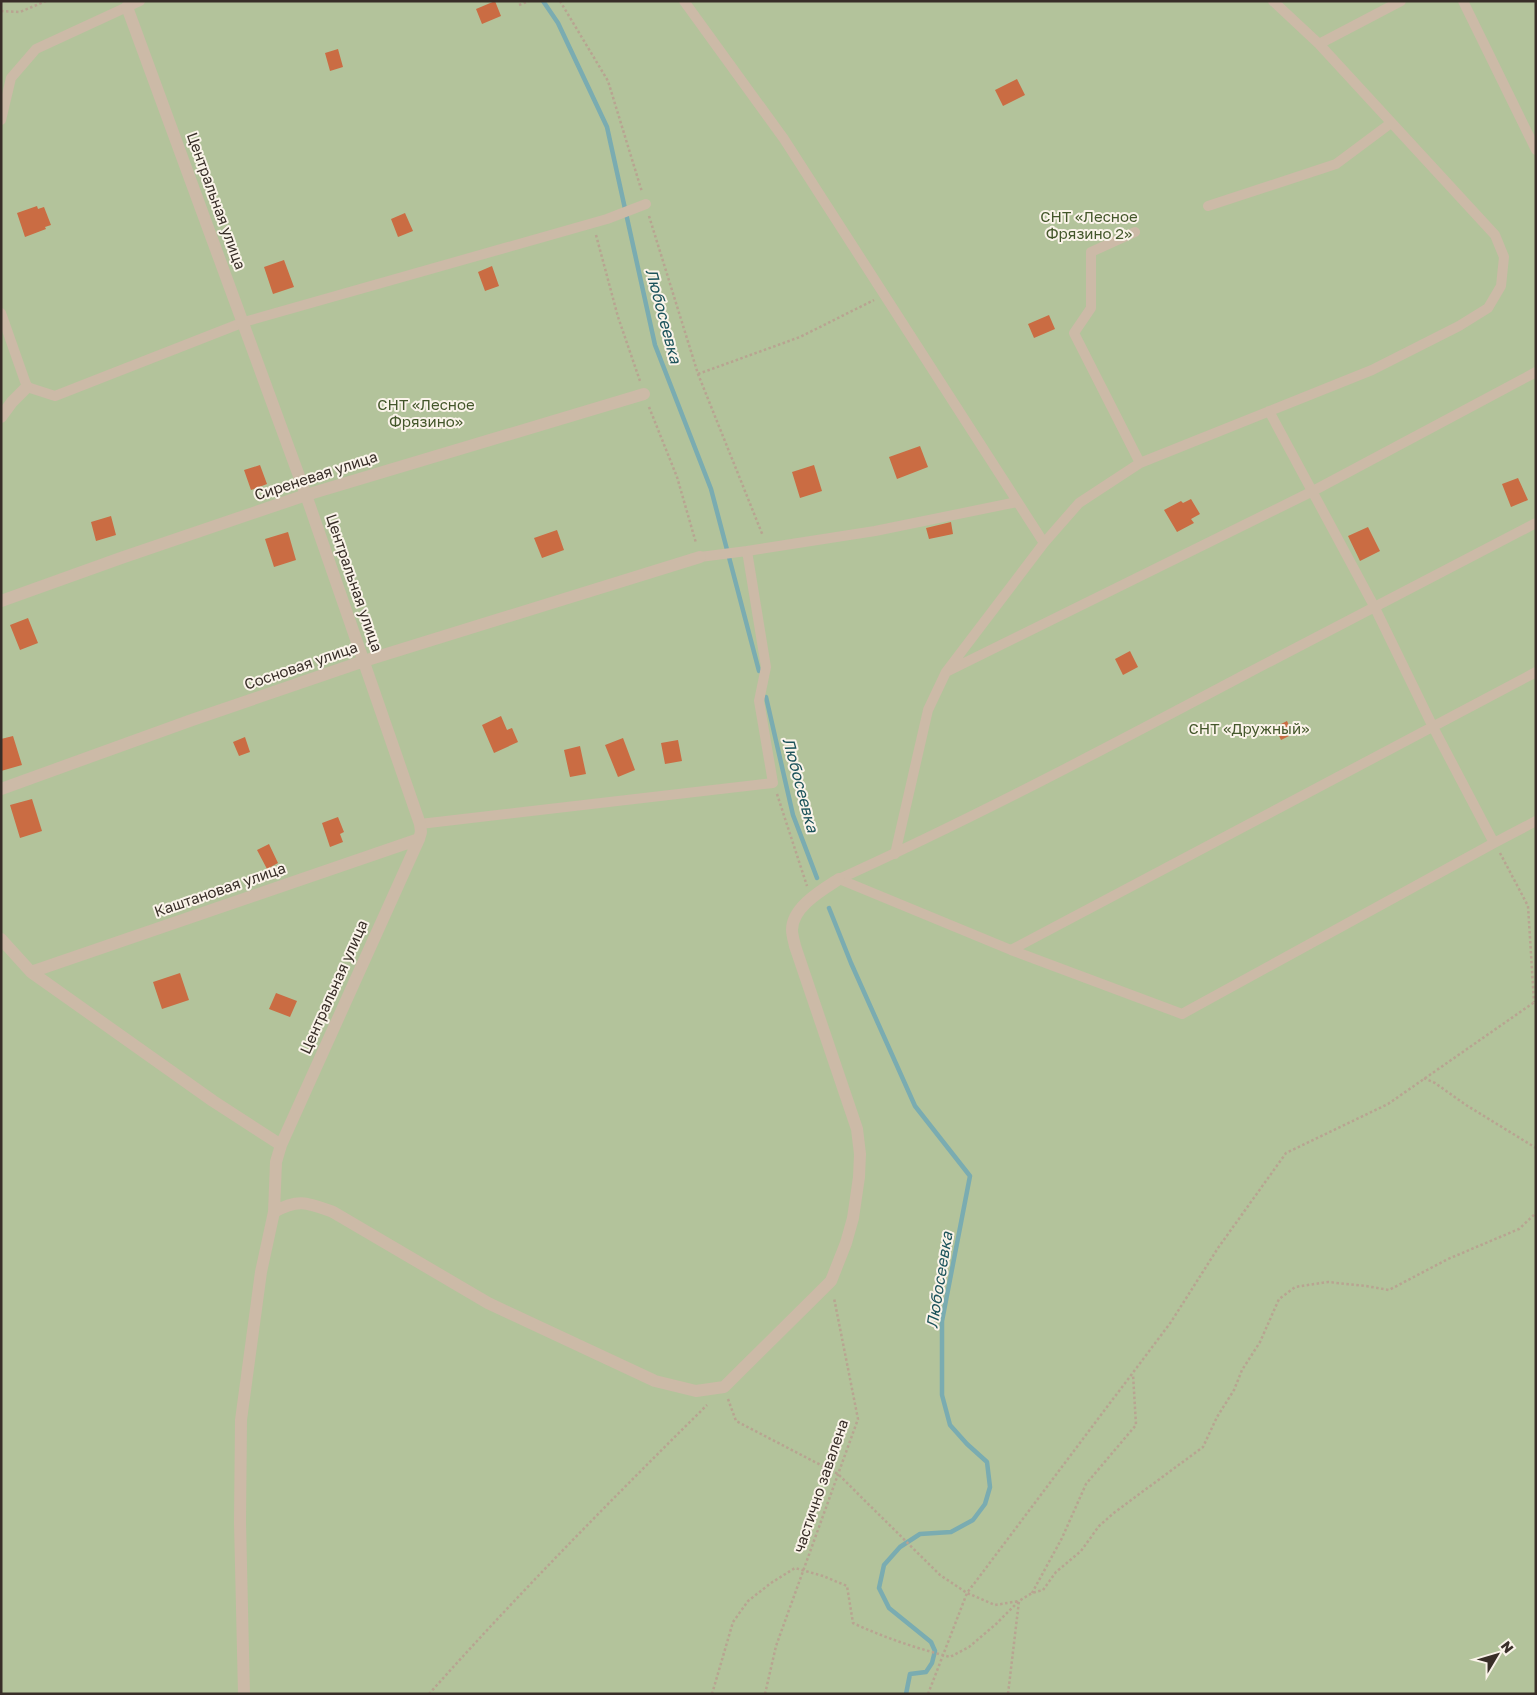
<svg xmlns="http://www.w3.org/2000/svg" width="1537" height="1695" viewBox="0 0 1537 1695" font-family="'Golos Text',sans-serif">
	<style>
		.green { fill: #b3c39b }
		.lines { fill: none; stroke-linecap: round; stroke-linejoin: round }
		.stream { stroke: #7aacb1; stroke-width: 4.5 }
		.building { fill: #ca6c43 }
		.path { stroke: #b8a491; stroke-width: 2.5; stroke-dasharray: 2.5 2.5; stroke-linecap: butt }
		.service { stroke: #ccbaa7; stroke-width: 10 }
		.minor { stroke: #ccbaa7; stroke-width: 12 }
		.labels { text-anchor: middle; stroke-width: 4; stroke-linejoin: round; paint-order: stroke }
		.street-label { font-size: 15px; fill: #382e28; stroke: #faf3e9 }
		.park-label { font-size: 15px; fill: #44572b; stroke: #faf3e9 }
		.water-label { font-size: 16px; font-style: italic; fill: #1c535b; stroke: #faf3e9 }
	</style>
	<rect width="100%" height="100%" fill="#f3eadc"/>
	<path class="green" d="M1,1H1536V1694H1Z"/>
	<g class="lines">
		<path class="stream" d="M543,1L558,23L607,127L655,345L711,489L759,671
			M766,697L793,815L817,878
			M829,908L851,963L915,1106L970,1176L942,1321V1395L950,1425L967,1444L987,1462L990,1487L985,1504L973,1520L951,1532L920,1534L900,1547L884,1565L879,1588L889,1608L931,1642L935,1651L932,1663L926,1672L910,1674L906,1694"/>
	</g>
	<path class="building" d="M495,1L501,16L482,24L476,9Z
		M338,49L343,67L330,71L325,53Z
		M1017,79L1025,95L1003,106L995,90Z
		M37,206L38,209L44,207L51,225L45,227L46,229L25,237L17,213Z
		M405,213L413,231L398,237L391,219Z
		M284,260L294,287L273,294L264,267Z
		M492,266L499,286L485,291L478,272Z
		M1049,315L1055,329L1034,338L1028,324Z
		M920,446L928,467L897,479L889,457Z
		M260,465L267,484L251,490L244,470Z
		M814,465L822,491L800,498L792,472Z
		M1518,478L1528,500L1511,507L1502,484Z
		M1191,499L1200,514L1191,519L1194,523L1177,532L1164,510L1181,501L1183,503Z
		M111,516L116,535L96,541L91,522Z
		M951,522L953,534L929,539L926,528Z
		M1368,527L1380,551L1360,561L1348,536Z
		M557,530L564,550L542,558L534,538Z
		M288,532L296,560L274,567L265,539Z
		M28,618L38,643L20,650L10,625Z
		M1130,651L1138,667L1123,675L1115,659Z
		M501,716L507,730L512,728L518,742L494,753L482,725Z
		M1287,721L1293,734L1281,740L1275,727Z
		M13,736L22,765L1,771V739Z
		M245,737L250,752L239,756L233,742Z
		M623,738L635,770L618,777L605,745Z
		M678,740L682,761L665,764L661,743Z
		M580,746L586,774L570,777L564,750Z
		M32,799L42,831L20,838L10,805Z
		M338,817L344,832L340,834L343,842L330,847L322,823Z
		M269,844L278,863L267,869L257,850Z
		M180,973L189,1000L162,1009L153,982Z
		M276,993L297,1001L290,1017L269,1009Z"/>
	<g class="lines">
		<path class="path" d="M560,1L608,81L642,192
			M519,5L529,1
			M1,11L20,12L46,1
			M649,216L698,374L763,536
			M596,235L618,317L640,381
			M698,374L800,337L874,300
			M649,407L677,477L696,543
			M777,794L807,886
			M1500,853L1528,906L1534,1002
			M1424,1078L1435,1083L1466,1105L1536,1148
			M728,1399L736,1421L838,1474L940,1575L967,1593L995,1605L1019,1601L1008,1694
			M1032,1593L1062,1538L1086,1484L1136,1425L1133,1374
			M429,1694C518,1594 612,1499 707,1405
			M712,1694L733,1622L748,1601L771,1583L795,1568L823,1576L847,1586L853,1623C885,1638 916,1648 950,1657L969,1647L996,1624L1019,1601L1032,1593L1043,1590L1056,1572L1081,1551L1099,1526L1115,1512L1203,1447L1217,1417L1234,1390L1242,1370L1260,1342L1279,1299L1295,1287L1328,1282L1366,1286L1389,1290L1448,1259L1519,1229L1536,1213
			M765,1694L776,1646L858,1419L834,1298
			M928,1694L967,1593L1171,1322L1218,1248L1286,1153L1388,1104L1536,1001"/>
		<path class="service" d="M684,1L784,139L1044,543
			M1463,1L1536,150
			M1319,44L1401,1
			M1,120L11,78L36,49L140,1
			M1208,206L1336,164L1391,123
			M1135,232L1091,252V308L1074,333L1140,463
			M1,313L27,387L55,396L244,322L607,219L646,204
			M1269,411L1374,606L1433,727L1494,843L1182,1014L1011,950L1536,672
			M700,557L747,551
			M946,672L1044,543L1079,503L1140,463L1372,370L1459,326L1488,308L1501,286L1504,257L1495,235L1319,44L1273,1
			M420,824L773,783L759,701L766,667L747,551L875,531L1017,502
			M1494,843L1536,821
			M895,854L928,710L946,672L1313,491L1536,372
			M839,879C978,816 1112,745 1246,674C1342,623 1439,573 1536,523
			M839,879L1011,950"/>
		<path class="minor" d="M127,7L306,495L420,824L421,832L419,839L281,1145L276,1162L274,1212L261,1272L241,1420L240,1522L244,1694
			M1,417L12,402L27,387
			M1,601L121,558L306,495L644,394
			M1,789L192,720L364,661L700,557
			M1,939L31,972L213,1101L281,1145
			M31,972L419,839
			M274,1212C299,1198 308,1203 333,1212L488,1303L655,1381L696,1391L724,1387L831,1281L846,1243L853,1218L859,1177L860,1154L857,1129L795,946C794,941 792,935 792,930C792,907 822,890 839,879"/>
	</g>
	<g class="labels">
		<g class="street-label">
			<text transform="translate(216 201) rotate(70)" y="5">Центральная улица</text>
			<text transform="translate(316 476) rotate(-18)" y="5">Сиреневая улица</text>
			<text transform="translate(354 583) rotate(71)" y="5">Центральная улица</text>
			<text transform="translate(301 666) rotate(-19)" y="5">Сосновая улица</text>
			<text transform="translate(220 890) rotate(-19)" y="5">Каштановая улица</text>
			<text transform="translate(334 987) rotate(-66)" y="5">Центральная улица</text>
			<text transform="translate(821 1486) rotate(-71)" y="5">частично завалена</text>
		</g>
		<g class="park-label">
			<text x="1089" y="222">СНТ «Лесное<tspan x="1089" dy="17">Фрязино 2»</tspan></text>
			<text x="426" y="410">СНТ «Лесное<tspan x="426" dy="17">Фрязино»</tspan></text>
			<text x="1249" y="734">СНТ «Дружный»</text>
		</g>
		<g class="water-label">
			<text transform="translate(664 316) rotate(75)" y="6">Любосеевка</text>
			<text transform="translate(801 785) rotate(75)" y="6">Любосеевка</text>
			<text transform="translate(939 1280) rotate(-81)" y="6">Любосеевка</text>
		</g>
	</g>
	<rect width="1537" height="1695" fill="none" stroke="#382e28" stroke-width="5"/>
	<g transform="translate(1497 1655) rotate(52)" stroke="#faf3e9" stroke-width="4" paint-order="stroke">
	<path d="M0-4L9 19L0 12L-9 19Z" fill="#382e28"/>
	<text y="-8" font-size="14" font-weight="bold" text-anchor="middle" fill="#382e28">N</text>
	</g>
</svg>
